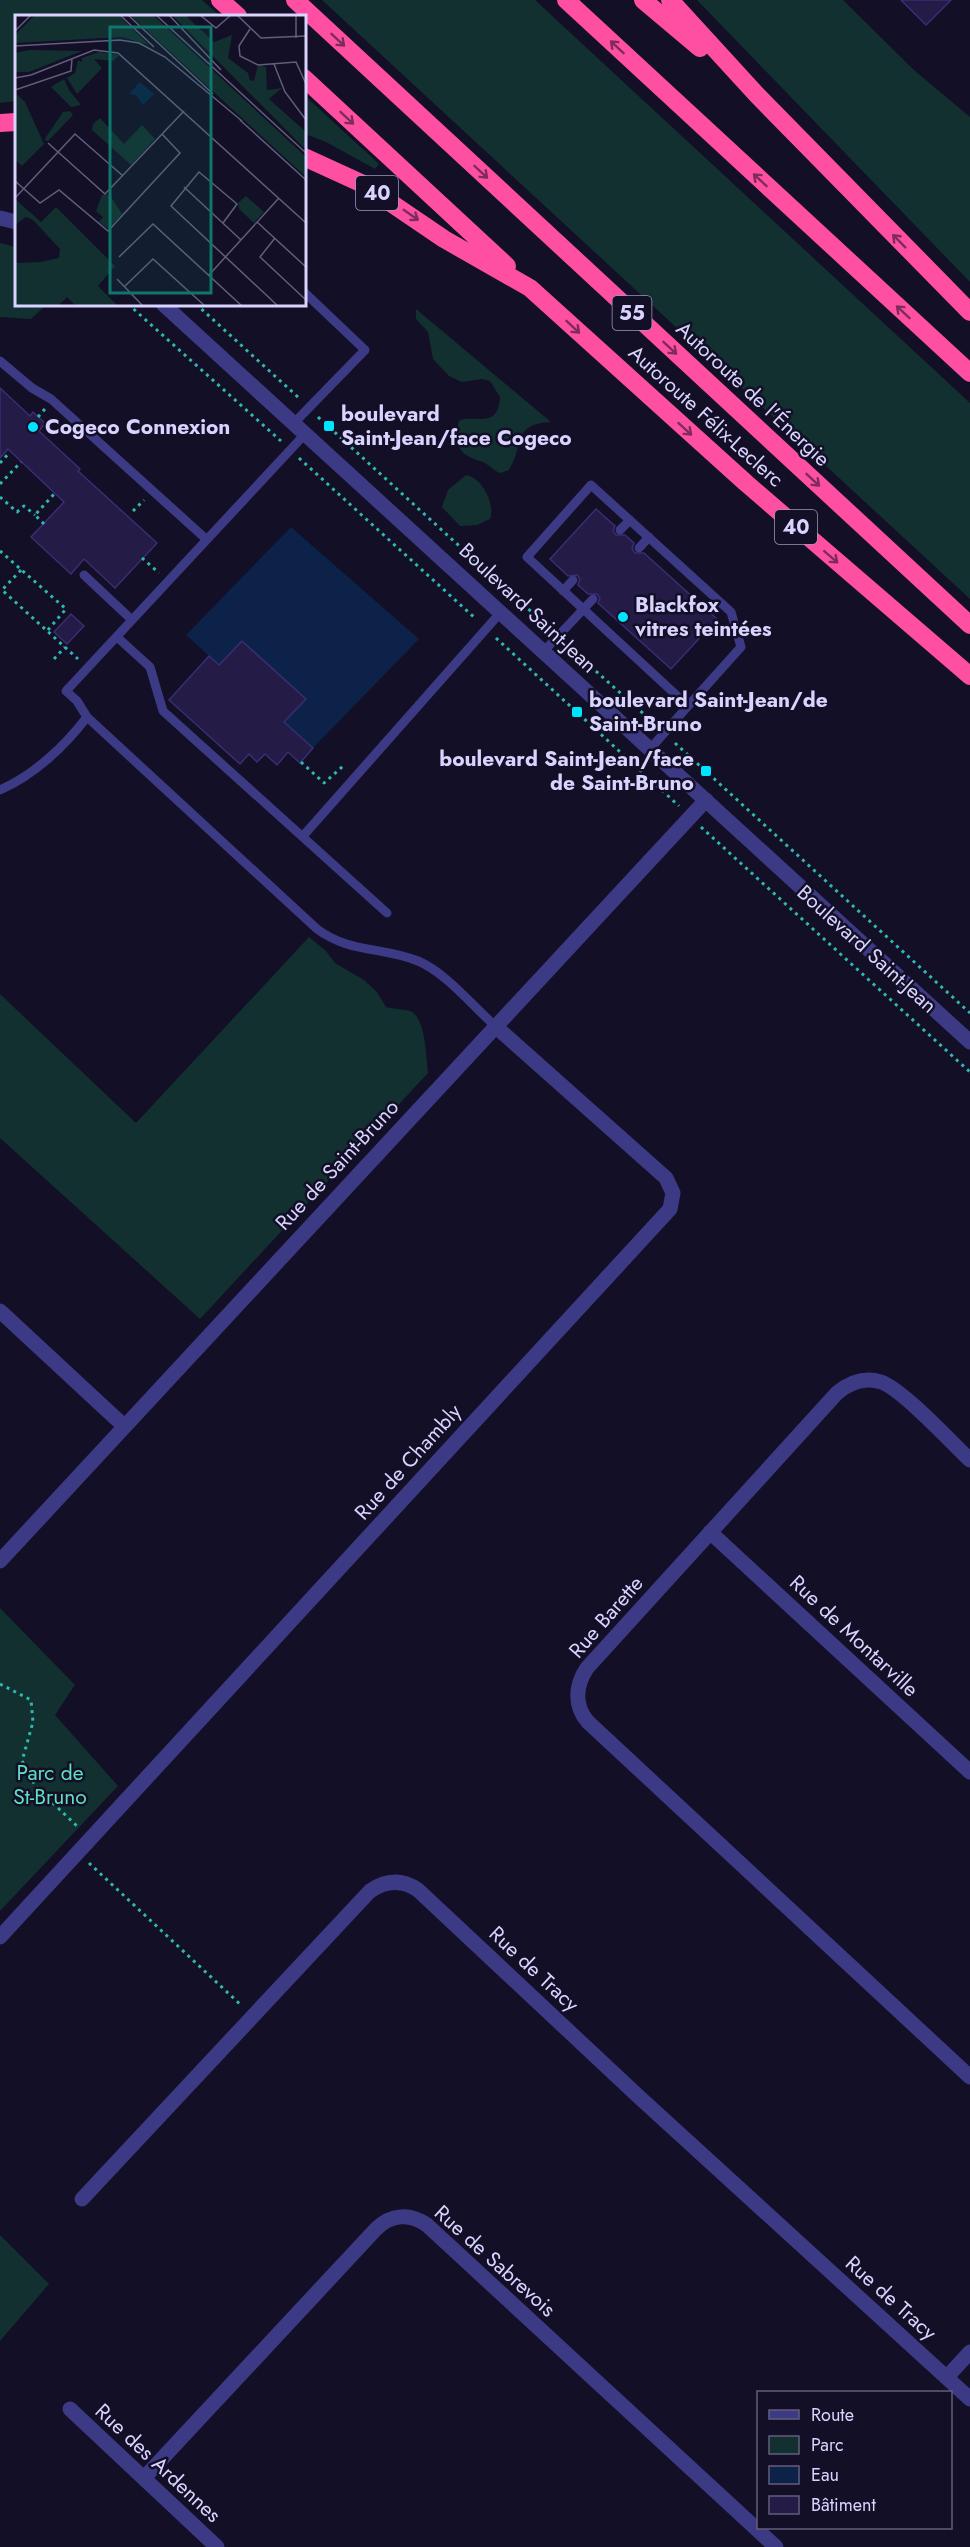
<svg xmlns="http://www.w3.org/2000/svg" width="970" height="2547" viewBox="0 0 970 2547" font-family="Jost,sans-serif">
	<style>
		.green { fill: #12302f }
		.water { fill: #0c2248 }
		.building { fill: #241b47; stroke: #3b2d73; stroke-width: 1.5 }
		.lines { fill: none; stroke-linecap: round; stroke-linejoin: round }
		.path { stroke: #2fb8b0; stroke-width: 3; stroke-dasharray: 3 4.5; stroke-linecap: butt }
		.service { stroke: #3d3a85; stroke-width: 9 }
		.minor { stroke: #3d3a85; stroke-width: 15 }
		.tertiary { stroke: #3d3a85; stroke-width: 15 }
		.motorway { stroke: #ff4fa3; stroke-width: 18 }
		.oneway { stroke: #7d2c5e }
		.poi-dot { fill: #00e5ff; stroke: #130f26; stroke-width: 2 }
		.labels { text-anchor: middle; stroke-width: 5; stroke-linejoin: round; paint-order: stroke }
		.shield { fill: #130f26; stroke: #9e99be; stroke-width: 1.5 }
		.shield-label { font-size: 20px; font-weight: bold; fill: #d9d4ff }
		.street-label { font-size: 21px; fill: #d9d4ff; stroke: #130f26 }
		.poi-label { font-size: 21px; font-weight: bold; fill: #d9d4ff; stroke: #130f26; text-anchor: start }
		.park-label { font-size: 21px; fill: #5fe0c0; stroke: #130f26 }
		.inset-road { fill: none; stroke: #625e7d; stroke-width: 1.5 }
		.view { fill: #0f766e; fill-opacity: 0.15; stroke: #0f766e; stroke-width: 3 }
		.inset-edge { fill: none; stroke: #d9d4ff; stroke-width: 3 }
	</style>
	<rect width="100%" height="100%" fill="#130f26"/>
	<path class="green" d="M0,0H202L220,16H16V101L0,103Z
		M322,0H535L970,403V599Z
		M697,0H843L915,71L970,117V282Z
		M304,95L379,164L375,169L326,142L305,134Z
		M0,243L16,247V304L46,305L31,319L0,317Z
		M416,309L551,422C512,424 525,444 509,470L501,473C494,471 491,467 485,463C479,460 472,459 466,455C455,448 454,430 460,420C478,415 498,429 500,397L490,381L482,379L462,382L449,376L433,359L428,332L416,319Z
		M466,475C481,477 496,504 490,519L477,525L460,526L442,507L448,490Z
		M309,937L326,951L335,963L364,980L377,992L386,1007C393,1009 403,1009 410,1011C426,1017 426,1058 428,1073L200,1319L0,1138V994L136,1123Z
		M0,1608L75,1685L55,1715L118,1786L0,1911Z
		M0,2235L49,2284L0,2341Z"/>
	<path class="water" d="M291,527L419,639L313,748L284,722L305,699L242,641L219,665L186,635Z"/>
	<path class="building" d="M901,0H951L926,25Z
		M0,388L30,416L33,412L45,423L39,431L80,469L78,471L157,543L115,588L84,559L71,574L31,537L64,502L8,449L0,458Z
		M596,509L615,526L613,531L616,535H625L634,543L632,549L635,553H644L717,619L671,669L598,603L600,598L597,594H588L578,585L580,579L577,575L568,576L550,559Z
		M71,614L84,626L67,644L54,632Z
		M242,641L306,699L284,722L313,748L300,763L288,752L277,765L265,754L257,762L249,754L240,764L169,700L209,656L219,665Z"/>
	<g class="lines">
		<path class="path" d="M128,304L281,441
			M196,304L299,398
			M38,417L45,409
			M318,417L548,627
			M299,458L476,619
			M0,463L10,452
			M0,484L21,462
			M0,497L17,512L24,506L35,515
			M133,511L144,500
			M44,524L35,515L55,493
			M0,551L66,609L47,631
			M142,558L159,573
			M21,570L2,590L78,659
			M496,638L679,806
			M568,646L655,724
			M54,659L65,647
			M675,743L970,1013
			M301,762L324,783L343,766L344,768
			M701,827L970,1072
			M0,1684L31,1700L33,1722L22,1761L36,1787L78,1827
			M89,1863L242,2006"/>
		<path class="service" d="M0,361L32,388L51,399L206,539
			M294,423L365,350L304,292
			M306,433L66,691L77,701L87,717L317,929C349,953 383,947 418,961C445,972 473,1006 495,1026
			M620,530L630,520
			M639,548L649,537
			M84,575L132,620
			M563,591L573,580
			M117,637L150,667L163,711L387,913
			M544,651L593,599
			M650,749L688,706L741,647L731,612L591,485L527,557L688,706
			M0,790C34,775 65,746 87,717
			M303,836L501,612"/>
		<path class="minor" d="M0,1311L124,1426
			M970,1460C951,1442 902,1389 881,1382C865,1377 850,1382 837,1393L587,1668C575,1686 574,1706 588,1722L970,2077
			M710,1532L970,1772
			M0,1561L706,800
			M0,1937L670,1209L673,1193L666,1178L495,1026
			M82,2199L370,1891C386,1880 402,1879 418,1890L638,2096L970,2399
			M947,2377L970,2352
			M70,2409L217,2547
			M144,2478L376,2229C391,2214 410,2213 427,2225L776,2547"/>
		<path class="tertiary" d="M0,218L16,222
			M163,304L970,1042"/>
		<path class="motorway" d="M220,0L238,16
			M295,0L970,625
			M566,0L970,373
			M643,0L700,48
			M670,0L757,95L970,312
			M304,78L507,266
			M0,123L16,122
			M304,157L363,184L444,239L530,288L746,483L970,676"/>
	</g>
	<defs><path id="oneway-shaft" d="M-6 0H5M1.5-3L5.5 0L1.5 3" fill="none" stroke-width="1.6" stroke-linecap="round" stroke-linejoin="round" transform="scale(1.5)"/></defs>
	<g class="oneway">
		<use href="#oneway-shaft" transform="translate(338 40) rotate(43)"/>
		<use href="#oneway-shaft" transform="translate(617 47) rotate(-137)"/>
		<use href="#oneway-shaft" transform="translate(347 118) rotate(43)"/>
		<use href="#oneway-shaft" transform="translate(481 172) rotate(43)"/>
		<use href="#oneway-shaft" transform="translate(760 180) rotate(-137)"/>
		<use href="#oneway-shaft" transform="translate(411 215) rotate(35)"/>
		<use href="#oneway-shaft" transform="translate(899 241) rotate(-135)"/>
		<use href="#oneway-shaft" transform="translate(903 312) rotate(-137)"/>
		<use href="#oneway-shaft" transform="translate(573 327) rotate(43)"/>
		<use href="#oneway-shaft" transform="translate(670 348) rotate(43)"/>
		<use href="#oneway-shaft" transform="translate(685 429) rotate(42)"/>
		<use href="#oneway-shaft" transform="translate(813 480) rotate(43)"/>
		<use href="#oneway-shaft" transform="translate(831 557) rotate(41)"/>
	</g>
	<g class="poi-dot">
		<rect x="323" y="420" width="12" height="12" rx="3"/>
		<circle cx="33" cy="427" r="6"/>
		<circle cx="623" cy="617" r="6"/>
		<rect x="571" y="706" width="12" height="12" rx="3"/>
		<rect x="700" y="765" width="12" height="12" rx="3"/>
	</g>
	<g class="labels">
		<g class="shield">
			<rect x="356" y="176" width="42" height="34" rx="4.5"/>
			<rect x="612.5" y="296" width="39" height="34" rx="4.5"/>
			<rect x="775" y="510" width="42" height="34" rx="4.5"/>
		</g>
		<g class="shield-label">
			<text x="377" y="200">40</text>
			<text x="632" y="320">55</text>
			<text x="796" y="534">40</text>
		</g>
		<g class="street-label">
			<text transform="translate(753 394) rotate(43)" y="7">Autoroute de l'Énergie</text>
			<text transform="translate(706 416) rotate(42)" y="7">Autoroute Félix-Leclerc</text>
			<text transform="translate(528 608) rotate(43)" y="7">Boulevard Saint-Jean</text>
			<text transform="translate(867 949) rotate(42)" y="7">Boulevard Saint-Jean</text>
			<text transform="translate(337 1165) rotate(-47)" y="7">Rue de Saint-Bruno</text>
			<text transform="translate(408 1462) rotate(-48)" y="7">Rue de Chambly</text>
			<text transform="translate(606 1617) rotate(-49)" y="7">Rue Barette</text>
			<text transform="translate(854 1636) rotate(43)" y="7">Rue de Montarville</text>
			<text transform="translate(534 1969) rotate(43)" y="7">Rue de Tracy</text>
			<text transform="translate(495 2261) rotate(42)" y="7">Rue de Sabrevois</text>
			<text transform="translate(891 2298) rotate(42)" y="7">Rue de Tracy</text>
			<text transform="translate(158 2463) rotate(43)" y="7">Rue des Ardennes</text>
		</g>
		<g class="poi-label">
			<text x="341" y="421">boulevard<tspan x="341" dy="24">Saint-Jean/face Cogeco</tspan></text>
			<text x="45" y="434">Cogeco Connexion</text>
			<text x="635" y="612">Blackfox<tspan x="635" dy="24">vitres teintées</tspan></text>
			<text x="589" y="707">boulevard Saint-Jean/de<tspan x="589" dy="24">Saint-Bruno</tspan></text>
			<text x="694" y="766" text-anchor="end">boulevard Saint-Jean/face<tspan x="694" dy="24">de Saint-Bruno</tspan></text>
		</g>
		<g class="park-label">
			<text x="50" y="1780">Parc de<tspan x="50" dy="24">St-Bruno</tspan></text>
		</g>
	</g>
	<g transform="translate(15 15)">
		<rect width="291" height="291" fill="#130f26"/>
		<path d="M20,0H103L134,30L107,22L0,28V20ZM115,0H138L291,142V162ZM157,0H170L199,27L217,20L213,43L233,58L235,65L239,66L243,50L251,52L252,75L267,73L254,84L291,117V135ZM14,35L67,36L14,57H0V38ZM84,37L104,40L98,46L79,44L87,53L62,79L52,63L60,58L63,45L67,47V43ZM49,64L54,75L66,90L56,92L36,72ZM0,78L10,87L29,129L7,151L0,145ZM55,96L58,100L33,126L29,125L48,97ZM85,103L109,129L127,110L140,124L116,150L77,115L78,109ZM94,179L107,199L93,214L84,207L88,202L81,196L87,180ZM231,181L249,197L239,208L224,194L223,188ZM0,184L26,207L41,192L100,251L83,271L103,291H61L52,282L43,291H0V244L2,248L25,247L44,243L45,234L18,205L11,202L0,210Z" fill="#12302f"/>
		<path d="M125,67L139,79L128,90L121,80L114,79Z" fill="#0c2248"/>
		<path class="inset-road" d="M105,0L139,32M113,0L198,79M141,0L291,138M154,0L206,55M185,0L201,13L216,0M222,0L246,23L291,21M281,0V23M235,14L224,31L225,41L243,50L281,47L291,69M0,16L16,0M0,31L105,25L124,28L150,42L227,106M259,49L270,77L291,105M0,63L16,60L79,35L103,38L291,208M0,75L56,56L57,44M225,105L291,165M33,128L90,179L169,96M0,166L25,188L44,175L93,216L165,138L147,119M169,172L226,225M0,183L60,119L108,161M242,207L291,252M208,208L222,189L184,157L156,191L263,291M260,223L245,242L291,285M104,242L138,209L227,291M194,260L264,183M102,264L128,291M110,271L138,244L190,291"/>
		<path class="view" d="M95,12H196V278H95Z"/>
		<rect width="291" height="291" class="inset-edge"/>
	</g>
	<rect x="757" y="2391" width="195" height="138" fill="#130f26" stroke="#625e7d" stroke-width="1.5"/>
	<rect x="769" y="2410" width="30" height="9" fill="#3d3a85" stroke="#625e7d" stroke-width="1.5"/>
	<text x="811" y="2421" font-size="18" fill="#d9d4ff">Route</text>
	<rect x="769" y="2436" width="30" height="18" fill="#12302f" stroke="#625e7d" stroke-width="1.5"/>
	<text x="811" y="2451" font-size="18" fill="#d9d4ff">Parc</text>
	<rect x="769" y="2466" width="30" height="18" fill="#0c2248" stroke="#625e7d" stroke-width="1.5"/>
	<text x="811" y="2481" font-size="18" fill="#d9d4ff">Eau</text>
	<rect x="769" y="2496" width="30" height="18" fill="#241b47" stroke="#625e7d" stroke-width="1.5"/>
	<text x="811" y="2511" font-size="18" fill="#d9d4ff">Bâtiment</text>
</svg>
